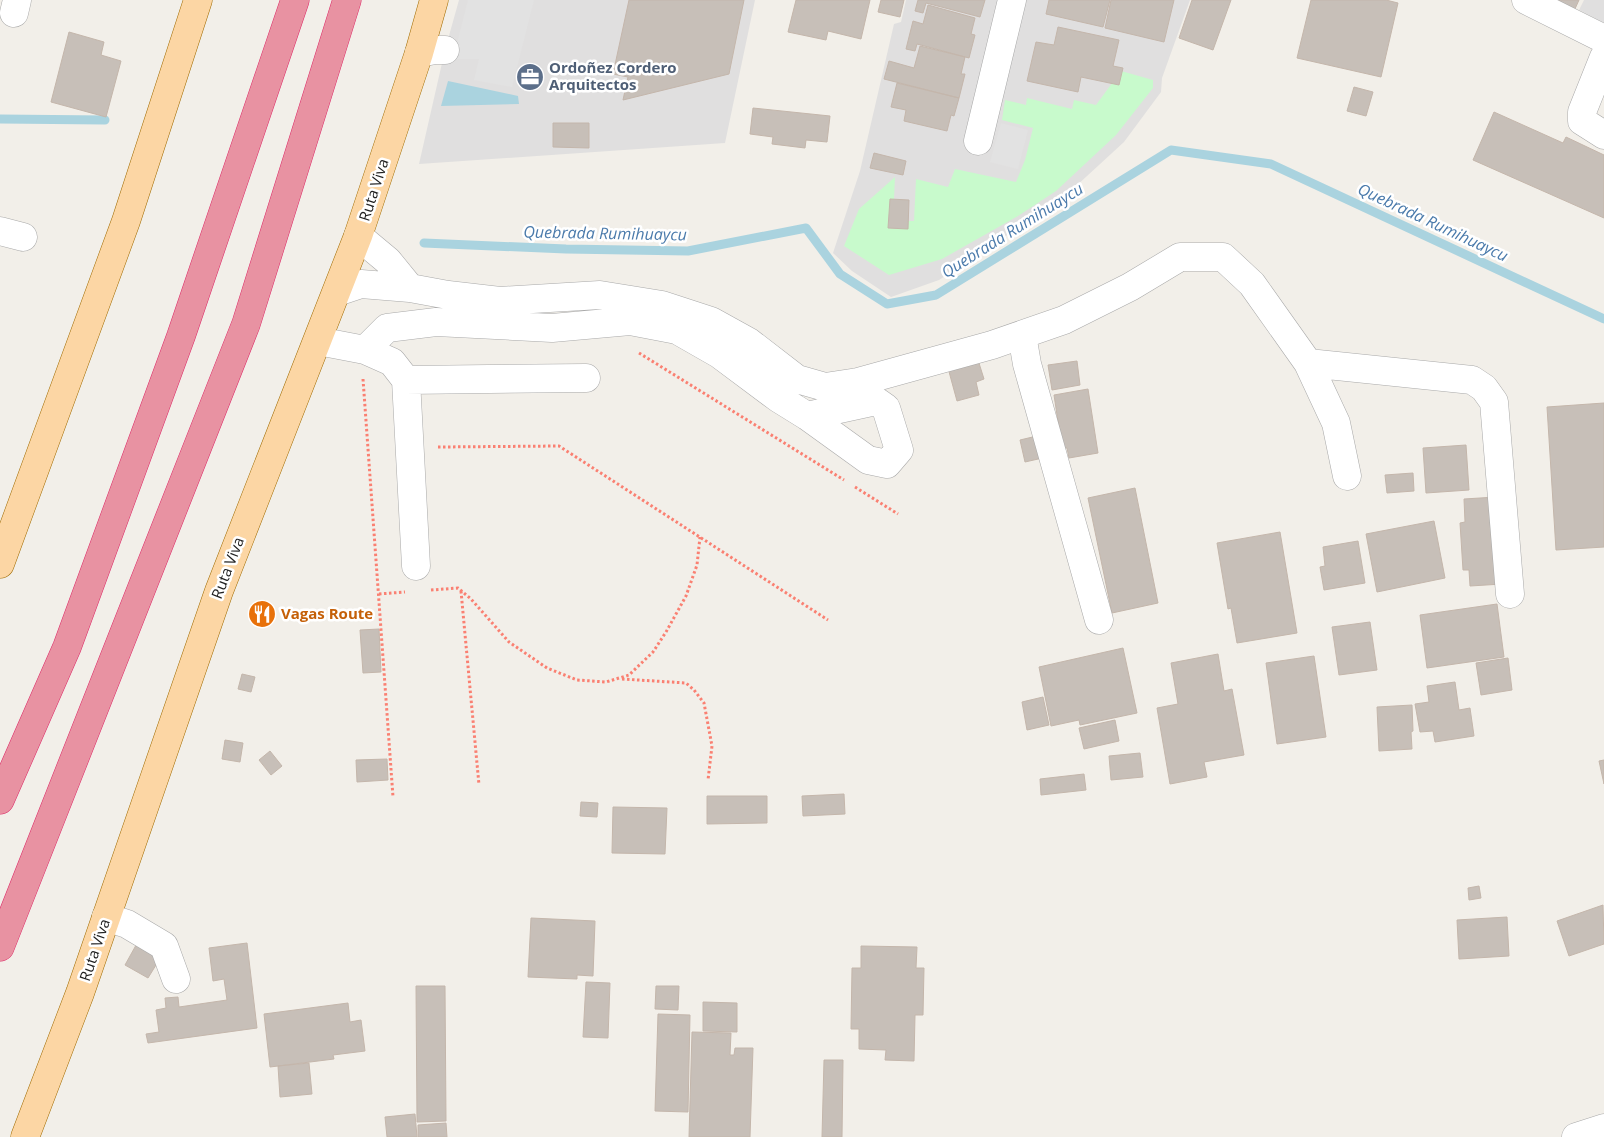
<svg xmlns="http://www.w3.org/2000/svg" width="1604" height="1137" viewBox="0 0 1604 1137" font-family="'Open Sans',sans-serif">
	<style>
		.residential { fill: #e0dfdf }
		.park { fill: #c8facc }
		.parking { fill: #e2e2e2 }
		.water { fill: #aad3df }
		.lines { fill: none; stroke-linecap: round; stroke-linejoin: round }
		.stream { stroke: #aad3df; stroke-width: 9 }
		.building { fill: #c7bfb8; stroke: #c4b6ab }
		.minor-casing { stroke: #a9a9a9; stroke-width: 29 }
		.major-casing { stroke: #a06b00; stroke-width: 29 }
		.highway-casing { stroke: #dc2a67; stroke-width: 29 }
		.path { stroke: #fa8072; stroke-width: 3; stroke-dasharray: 2.5 2.5; stroke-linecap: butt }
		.minor { stroke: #fff; stroke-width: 28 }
		.major { stroke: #fcd6a4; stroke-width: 28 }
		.highway { stroke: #e892a2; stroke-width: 28 }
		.labels { text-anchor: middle; stroke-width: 5; stroke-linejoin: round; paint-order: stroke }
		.service-label { font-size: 15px; font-weight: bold; fill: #4e5e75; stroke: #fff; text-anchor: start }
		.street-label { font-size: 15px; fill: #222; stroke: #fff }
		.food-label { font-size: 15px; font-weight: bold; fill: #c56008; stroke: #fff; text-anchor: start }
		.water-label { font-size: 16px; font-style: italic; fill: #4a7aab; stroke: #fff }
	</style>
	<rect width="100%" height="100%" fill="#f2efe9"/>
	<path class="residential" d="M459,0H755L725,143L419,164L445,50Z
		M906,0H1190L1162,78L1161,92L1124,142L1062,199L939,280L891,297L852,271L833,253L860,171L894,24L901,22Z
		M1584,0H1604V23L1579,10Z"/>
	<path class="park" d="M1121,71L1153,80V88L1116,135L1056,191L1018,216L942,259L889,275L844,246L859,209L895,177L893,221H914L916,179L948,187L955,169L1016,182L1025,160L1033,128L1002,120L1005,100L1026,105L1027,98L1072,109L1074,100L1096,105Z"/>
	<path class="parking" d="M468,0H534L512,87L474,80L479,59H453Z
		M1001,123L1028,130L1018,169L990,162Z"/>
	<path class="water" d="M448,81L518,96L519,104L441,106Z"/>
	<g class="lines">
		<path class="stream" d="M0,119L105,120
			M424,243L566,249L688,251L806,228L840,274L887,304L936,295L1171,150L1271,164L1604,319"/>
	</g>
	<path class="building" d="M629,0H744L729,74L623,100L628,77L613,74Z
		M796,0H870L861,39L828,31L826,40L788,32Z
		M881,0H904L900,17L878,12Z
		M918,0H985L980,17L926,3L923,13L915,11Z
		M1049,0H1110L1103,27L1046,14Z
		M1111,0H1174L1164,42L1105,28Z
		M1192,0H1231L1213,50L1179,38Z
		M1311,0H1386L1398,3L1381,77L1297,58Z
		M1558,0H1579L1574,11L1556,3Z
		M928,5L975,18L971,34L975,35L969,58L917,44L915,51L906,49L913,21L923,24Z
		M1058,27L1119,40L1113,66L1123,68L1119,85L1081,77L1078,92L1027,81L1036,42L1054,45Z
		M69,32L104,42L101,55L121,61L106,117L51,102Z
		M920,46L965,57L961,74H965L959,98L884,79L889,61L914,68Z
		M897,83L959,98L954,116L951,115L947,131L904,121L906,110L891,107Z
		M1354,87L1373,92L1366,116L1347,111Z
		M753,108L830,116L827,142L806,140L805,148L772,144L773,137L750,134Z
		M1494,112L1563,143L1566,137L1604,155V218L1473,160Z
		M553,123H589V148L553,147Z
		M874,153L906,161L903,175L870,168Z
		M890,199L909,200L908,229L888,228Z
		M978,360L984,379L976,382L979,395L957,401L948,368Z
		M1077,361L1080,385L1052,390L1048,365Z
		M1088,389L1098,453L1069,458L1067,448H1062L1054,395Z
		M1604,403V547L1556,550L1547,407Z
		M1041,435L1047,457L1025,462L1020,440Z
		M1466,445L1469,490L1426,493L1423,448Z
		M1413,473L1414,491L1387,493L1385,475Z
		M1135,488L1158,603L1112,613L1088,498Z
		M1496,497L1502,584L1470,586L1469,570H1463L1460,523L1465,522L1464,499Z
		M1434,521L1445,578L1377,592L1366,534Z
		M1280,532L1297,633L1237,643L1231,608L1228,609L1217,543Z
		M1358,541L1365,583L1324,590L1320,567L1325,566L1323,547Z
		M1497,604L1504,657L1427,668L1420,615Z
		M1370,622L1377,670L1339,675L1332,627Z
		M379,629L381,672L363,673L360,630Z
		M1123,648L1137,713L1080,725L1079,720L1051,726L1039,667Z
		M1218,654L1224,691L1232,689L1244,755L1204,762L1207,777L1170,784L1157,708L1178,704L1171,663Z
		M1314,656L1326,737L1277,744L1266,663Z
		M1508,658L1512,690L1481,695L1476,663Z
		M242,674L255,677L251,692L238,689Z
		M1455,682L1459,710L1470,708L1474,736L1435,742L1433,731L1420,732L1415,704L1429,702L1427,686Z
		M1043,697L1049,725L1027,730L1022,702Z
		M1412,705L1413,731L1411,732L1412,749L1379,751L1377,707Z
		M1115,720L1119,741L1084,749L1079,728Z
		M225,740L243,743L240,762L222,759Z
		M270,751L282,766L271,775L259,760Z
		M1140,753L1143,777L1111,780L1109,756Z
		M387,759L388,780L357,782L356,760Z
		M1604,760V784L1599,761Z
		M1084,774L1086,790L1041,795L1040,779Z
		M844,794L845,814L803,816L802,796Z
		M707,796H767V823L707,824Z
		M581,802L598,803L597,817L580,816Z
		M613,807L667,808L665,854L612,853Z
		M1479,886L1481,898L1469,900L1468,888Z
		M1603,905L1604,944L1569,956L1557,921Z
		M1507,917L1509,956L1459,959L1457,920Z
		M531,918L595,921L593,976L577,975V979L528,977Z
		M140,938L164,952L148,978L125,965Z
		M247,943L257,1028L148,1043L146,1034L159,1032L156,1010L166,1008L165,998L178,997L179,1007L227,1000L224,979L213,981L209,948Z
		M861,946L917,947L916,968H924L923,1015H915L914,1061L885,1060L886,1050L859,1049V1029H851L852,968H861Z
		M586,982L610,983L608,1038L583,1037Z
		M416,986H445L446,1121L417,1122Z
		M656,986H679L678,1010L655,1009Z
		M703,1002L737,1003V1032L703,1031Z
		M348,1003L350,1022L361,1020L365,1051L333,1055L334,1059L270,1067L264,1014Z
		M658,1014L690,1015L688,1112L655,1111Z
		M692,1032L731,1033L730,1055H734L735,1048H753L750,1137H689Z
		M824,1060H843L842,1137H822Z
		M309,1063L312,1094L280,1097L278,1066Z
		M415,1114L417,1137H387L385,1117Z
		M446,1123L447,1137H418V1125Z"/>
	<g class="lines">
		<g class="minor-casing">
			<path id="minor" d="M1526,0L1604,39
				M14,13L17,0
				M419,53L435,50H445
				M1604,57L1582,112V121L1604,135
				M978,141L1012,0
				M0,231L23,237
				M358,236L388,261L410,288
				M337,292L361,284L410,288L448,295L500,301L600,295L662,305L711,321L749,342L797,379L825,387L858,382L992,345L1064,320L1130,287L1180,257H1223L1252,284L1308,363L1336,423L1347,476
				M1022,335L1027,364L1099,620
				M318,341L365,350L392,362L406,380L416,566
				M365,350L387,328L436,322L552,328L630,321L677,330L719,354L778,398L807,416L876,401L886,408L899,450L887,464L868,460L807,416
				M1308,363L1472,380L1484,388L1494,402L1510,594
				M406,380L586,378
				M106,917L127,924L164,946L176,979
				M1576,1137L1604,1128"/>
		</g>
		<g class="major-casing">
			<path id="major" d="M0,564L126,221L198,0
				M25,1137L80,993L219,591L358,236L419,53L434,0"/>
		</g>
		<g class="highway-casing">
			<path id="highway" d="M0,800L67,647L181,336L295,0
				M0,947L246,324L347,0"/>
		</g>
		<path class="path" d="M639,353L844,480
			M363,379L393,797
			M438,447L559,446L828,620
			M855,487L898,514
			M431,590L458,588L471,599L509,642L547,668L577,680L606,682L629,675L653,652L666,632L686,596L697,565L700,537
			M461,591L479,785
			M379,594L405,592
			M622,679L686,683L694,690L704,703L712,746L708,780"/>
		<use href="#minor" class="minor"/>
		<use href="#major" class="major"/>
		<use href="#highway" class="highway"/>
	</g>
	<defs>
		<g id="office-disc" transform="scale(1.4375)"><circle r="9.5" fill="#5c6f8a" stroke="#fff"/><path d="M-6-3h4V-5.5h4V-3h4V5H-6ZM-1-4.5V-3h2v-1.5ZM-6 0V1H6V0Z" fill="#fff"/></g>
		<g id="restaurant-disc" transform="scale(1.4375)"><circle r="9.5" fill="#e8710a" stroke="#fff"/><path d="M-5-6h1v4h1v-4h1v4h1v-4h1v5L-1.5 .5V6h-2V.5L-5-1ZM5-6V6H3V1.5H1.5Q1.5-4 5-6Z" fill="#fff"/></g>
	</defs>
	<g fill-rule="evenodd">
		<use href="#office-disc" x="530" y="77"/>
		<use href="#restaurant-disc" x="262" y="614"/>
	</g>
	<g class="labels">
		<g class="service-label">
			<text x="549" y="73">Ordoñez Cordero<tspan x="549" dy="17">Arquitectos</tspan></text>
		</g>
		<g class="street-label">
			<text transform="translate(374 190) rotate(-72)" y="5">Ruta Viva</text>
			<text transform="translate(228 568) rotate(-69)" y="5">Ruta Viva</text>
			<text transform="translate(95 950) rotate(-71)" y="5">Ruta Viva</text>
		</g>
		<g class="food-label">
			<text x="281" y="619">Vagas Route</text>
		</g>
		<g class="water-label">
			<text transform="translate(1433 222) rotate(25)" y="6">Quebrada Rumihuaycu</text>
			<text transform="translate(1012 230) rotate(-32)" y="6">Quebrada Rumihuaycu</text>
			<text transform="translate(605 233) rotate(1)" y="6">Quebrada Rumihuaycu</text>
		</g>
	</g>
</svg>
